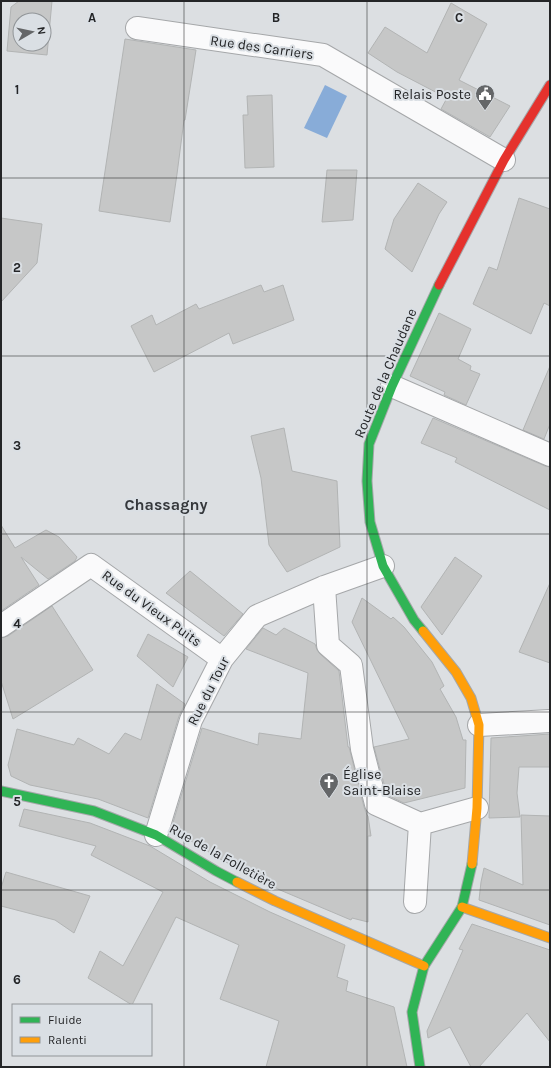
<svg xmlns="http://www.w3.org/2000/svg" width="551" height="1068" viewBox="0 0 551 1068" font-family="Karla,sans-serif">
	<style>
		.water { fill: #88acd8 }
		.building { fill: #c6c7c7; stroke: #b2b4b4; fill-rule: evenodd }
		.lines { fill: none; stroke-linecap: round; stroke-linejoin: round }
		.street-casing { stroke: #a5a7a9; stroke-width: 24 }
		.fast-casing { stroke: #a5a7a9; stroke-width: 11 }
		.slow-casing { stroke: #a5a7a9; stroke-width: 11 }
		.jam-casing { stroke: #a5a7a9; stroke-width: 11 }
		.street { stroke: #fafafb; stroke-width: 22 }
		.fast { stroke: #30b455; stroke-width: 9 }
		.slow { stroke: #ff9f0a; stroke-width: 9 }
		.jam { stroke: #e5322d; stroke-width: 9 }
		.grid { fill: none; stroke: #242527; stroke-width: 1; stroke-opacity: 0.55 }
		.labels { text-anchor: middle; stroke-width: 4; stroke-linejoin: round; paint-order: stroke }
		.street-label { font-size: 14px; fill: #242527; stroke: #dadfe4 }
		.poi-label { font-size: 14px; fill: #242527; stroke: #dadfe4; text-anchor: end }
		.quarter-label { font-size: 16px; font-weight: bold; fill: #35383c; stroke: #dadfe4 }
		.grid-label { font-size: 13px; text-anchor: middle; font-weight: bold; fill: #242527; stroke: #dadfe4; stroke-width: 4; stroke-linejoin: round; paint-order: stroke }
	</style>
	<rect width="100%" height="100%" fill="#dcdfe2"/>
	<path class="water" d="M325,85L347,96L327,138L304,128Z"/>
	<path class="building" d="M19,1H52L47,55L7,51L11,7ZM20,20H44V44H20Z
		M451,3L487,24L459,80L510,106L490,137L441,109L447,98L397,72L368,53L385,27L427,53Z
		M125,39L196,50L185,120H184L177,174L170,222L99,211Z
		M272,95L274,167L245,168L243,115H248L247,96Z
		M327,170H357L353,220L322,222Z
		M418,183L447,202L439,214L412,272L385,249L394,219Z
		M519,198L550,209V306L544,303L531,334L473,304L489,267L497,270Z
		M1,218L42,224L37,263L1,302Z
		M261,285L264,292L283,285L294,320L233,344L229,333L154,372L131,326L152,315L156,325L196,304L199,309Z
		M439,313L471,329L458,359L471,366L470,370L480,374L466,405L444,395L445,392L410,376Z
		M550,366V424L544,439L523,430Z
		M433,418L545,466L550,467V510L455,462L457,458L421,443Z
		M284,428L292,471L337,481L340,547L287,572L269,545L261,478L251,436Z
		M1,525L15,548L46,530L59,537L77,557L75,561L48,579L21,557L39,585L1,611Z
		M455,557L482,576L442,635L421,607Z
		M190,571L243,614L224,636L166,593Z
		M550,583V663L519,652Z
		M362,598L391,619L393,617L404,627L432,662L444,686L440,689L456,717L463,740H466L465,788L404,803L387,795L374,747L409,739L352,622Z
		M52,606L93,670L13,719L1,681V638L8,636Z
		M263,628L276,635L284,628L315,644L317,650L320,654L339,671L348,747H349L364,807L367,815L368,816L371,836H368V922L352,918L351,920L280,890L222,860L171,829L202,728L258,745L259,733L301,739L308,673L246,649Z
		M148,634L188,657L173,687L137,656Z
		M157,684L185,704L179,716L148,818L98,799L30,785L11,776L8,765L17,729L74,745L78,738L109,754L125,733L141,740Z
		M550,734V767H519L517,793L520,817L489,818L491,738Z
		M24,809L90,823L150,846L210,882L270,912L345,945L337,977L348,981L346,991L394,1007L407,1067H266L279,1021L220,999L239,945L176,917L132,1005L88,978L100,951L123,966L163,892L91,855L96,846L19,826Z
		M521,815L550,816V925L479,900L481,882L484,868L523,885Z
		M6,872L90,896L74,933L55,920L1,906V888Z
		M472,924L550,950V1042L527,1013L479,1067H471L450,1027L428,1038L427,1031L463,950L459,949Z"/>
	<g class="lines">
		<g class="street-casing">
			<path id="street" d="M137,28L323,55L504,160
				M392,386L550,455
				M324,587L328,645L351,665L362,749L376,804L420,824
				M1,626L91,565L222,659
				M479,725L550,721
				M156,835L191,720L222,659L257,616L324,587L383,566
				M415,902L420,824L477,808"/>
		</g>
		<g class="fast-casing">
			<path id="fast" d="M423,631L414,620L383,566L370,522L367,481L369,444L392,386L439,285
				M1,791L94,811L156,835L216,871L237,882
				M420,1067L412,1012L424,966L462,907L472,864"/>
		</g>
		<g class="slow-casing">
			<path id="slow" d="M423,631L456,672L471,698L479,725L477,808L472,864
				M237,882L275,901L424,966
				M462,907L550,938"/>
		</g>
		<g class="jam-casing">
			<path id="jam" d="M439,285L504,160L550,85"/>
		</g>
		<use href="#street" class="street"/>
		<use href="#fast" class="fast"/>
		<use href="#slow" class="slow"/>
		<use href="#jam" class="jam"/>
	</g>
	<path class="grid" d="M184,1V1067M367,1V1067M1,178H550M1,356H550M1,534H550M1,712H550M1,890H550"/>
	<defs>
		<g id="civic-pin" transform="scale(1)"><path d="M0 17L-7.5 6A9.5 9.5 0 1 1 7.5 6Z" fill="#646668" stroke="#dadfe4"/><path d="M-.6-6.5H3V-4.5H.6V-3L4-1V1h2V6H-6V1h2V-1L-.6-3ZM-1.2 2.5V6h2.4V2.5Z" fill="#fff"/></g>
		<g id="church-pin" transform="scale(1)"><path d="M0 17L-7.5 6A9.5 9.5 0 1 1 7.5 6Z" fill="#646668" stroke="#dadfe4"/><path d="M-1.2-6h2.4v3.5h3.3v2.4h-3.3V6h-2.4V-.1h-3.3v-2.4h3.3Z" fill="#fff"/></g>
	</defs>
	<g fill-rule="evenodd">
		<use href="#civic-pin" x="485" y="94"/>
		<use href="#church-pin" x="329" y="782"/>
	</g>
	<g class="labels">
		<g class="street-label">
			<text transform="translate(262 47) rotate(8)" y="5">Rue des Carriers</text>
			<text transform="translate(385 373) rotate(-67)" y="5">Route de la Chaudane</text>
			<text transform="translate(152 608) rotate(36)" y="5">Rue du Vieux Puits</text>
			<text transform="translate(208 691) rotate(-63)" y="5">Rue du Tour</text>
			<text transform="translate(223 856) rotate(29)" y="5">Rue de la Folletière</text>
		</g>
		<g class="poi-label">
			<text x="471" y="99">Relais Poste</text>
			<text x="343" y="779" text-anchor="start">Église<tspan x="343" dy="16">Saint-Blaise</tspan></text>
		</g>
		<g class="quarter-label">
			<text x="166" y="510">Chassagny</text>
		</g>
	</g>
	<g class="grid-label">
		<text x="92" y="22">A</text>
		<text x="276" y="22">B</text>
		<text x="459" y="22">C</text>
		<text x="17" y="94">1</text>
		<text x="17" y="272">2</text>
		<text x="17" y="450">3</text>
		<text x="17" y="628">4</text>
		<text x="17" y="806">5</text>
		<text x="17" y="984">6</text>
	</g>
	<rect width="551" height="1068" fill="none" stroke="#242527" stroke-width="4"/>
	<rect x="12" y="1004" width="140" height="52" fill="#dadfe4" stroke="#919598"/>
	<rect x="20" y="1017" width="20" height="6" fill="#30b455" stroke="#919598"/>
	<text x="48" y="1024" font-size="12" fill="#242527">Fluide</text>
	<rect x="20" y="1037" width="20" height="6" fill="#ff9f0a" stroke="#919598"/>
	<text x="48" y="1044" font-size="12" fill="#242527">Ralenti</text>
	<g transform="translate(32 32) rotate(81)"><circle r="19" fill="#dadfe4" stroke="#919598"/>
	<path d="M0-3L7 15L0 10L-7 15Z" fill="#646668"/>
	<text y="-6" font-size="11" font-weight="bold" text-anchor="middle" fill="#242527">N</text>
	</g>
</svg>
